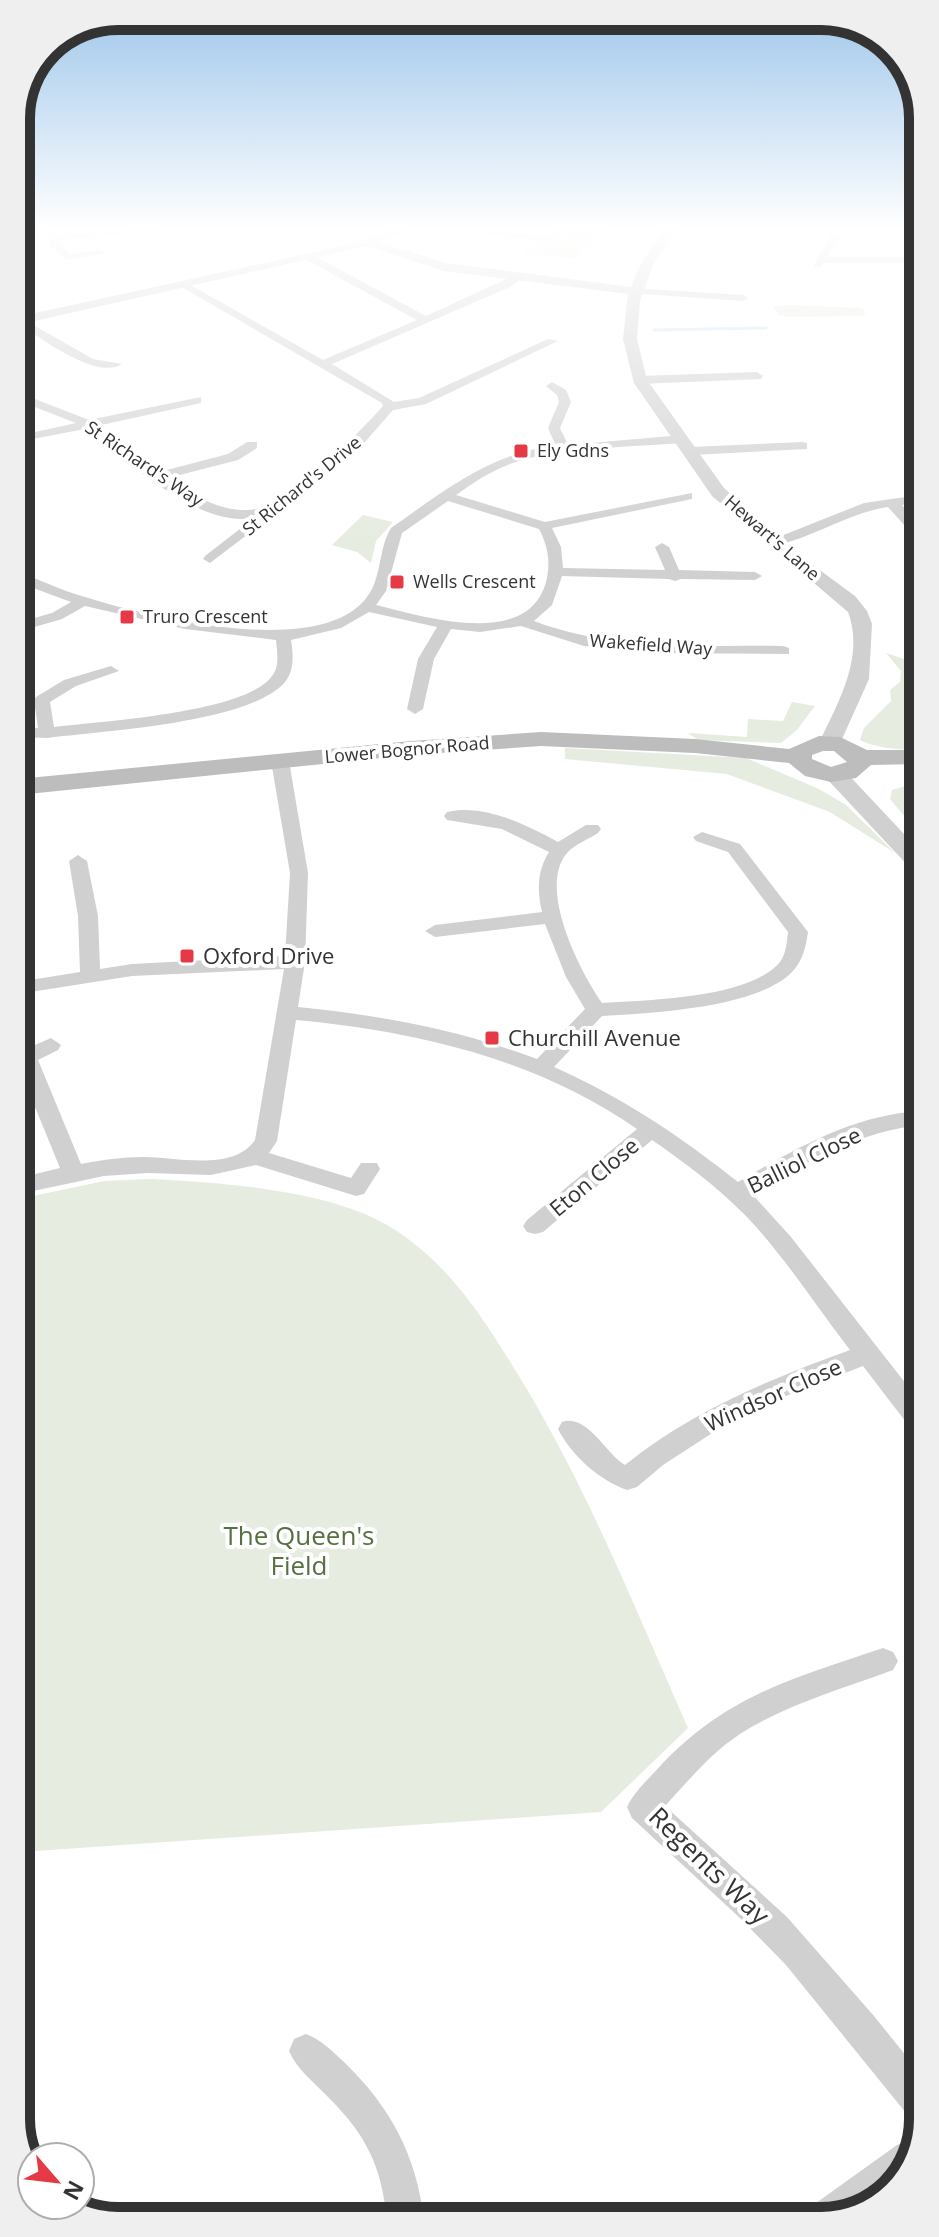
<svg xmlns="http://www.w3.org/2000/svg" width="939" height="2237" viewBox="0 0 939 2237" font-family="'Open Sans',sans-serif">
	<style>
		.green { fill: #e6ecdf }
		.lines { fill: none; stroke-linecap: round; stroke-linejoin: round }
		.stream { stroke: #cfe2ee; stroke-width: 3 }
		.minor { fill: #d0d0d0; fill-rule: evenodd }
		.tertiary { fill: #d0d0d0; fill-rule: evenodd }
		.secondary { fill: #bdbdbd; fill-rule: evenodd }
		.poi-dot { fill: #e63946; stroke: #fff; stroke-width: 3 }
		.labels { text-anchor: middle; stroke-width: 8; stroke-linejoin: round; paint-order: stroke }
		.far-poi-label { font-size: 18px; fill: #333; stroke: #fff; text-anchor: start }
		.far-street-label { font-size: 18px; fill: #333; stroke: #fff }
		.poi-label { font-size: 22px; fill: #333; stroke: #fff; text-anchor: start }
		.street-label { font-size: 22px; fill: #333; stroke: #fff }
		.near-park-label { font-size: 26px; fill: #56703f; stroke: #fff }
		.near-street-label { font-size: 26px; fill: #333; stroke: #fff }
		.rim { fill: none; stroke: #333; stroke-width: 10 }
	</style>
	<rect width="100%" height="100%" fill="#fff"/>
	<path class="green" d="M569,230H604L577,259L522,253L536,241C549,243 566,248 569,230Z
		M787,305L861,308L866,312L863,316H854L789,317L778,315L774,307Z
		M363,515L393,522L376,541L371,563L357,552L332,545Z
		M886,653L919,664V750C902,750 875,748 860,740L864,728L891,701L890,690L900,682L901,671Z
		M792,702L815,706L797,730L781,743L698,740L688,733L747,737L748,719L783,721Z
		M565,748L746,758L819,789L846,805L895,853L830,812L727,774L565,759Z
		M920,782V830L915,829L890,799L892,790Z
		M150,1179C218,1182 328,1190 387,1225C445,1259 480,1313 514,1368C585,1482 634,1606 688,1728L601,1812L21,1852L19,1199L104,1181Z"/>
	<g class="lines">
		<path class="stream" d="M654,330L766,328"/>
		<path class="minor" d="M37,230L58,234L167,230L60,240L69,254L100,250L105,253L66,260L50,245L51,238Z
			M555,230H567L551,242L481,234L486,231L549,236Z
			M834,234L839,237L827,257H918V263H823L821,267H813L829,237Z
			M305,255H313L426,316L515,275L524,277L510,287L332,364L394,402L419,398L548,339L558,341L426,404L393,410L357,451L210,563L203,559L205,556L254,518C196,528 129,460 85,429L17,442V436L76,423L17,400V392L89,420L201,397V403L97,426L159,472L228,454L247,442H257V448L238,460L168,478C191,494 218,511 247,510C284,510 358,434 383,406L382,403L178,285L187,283L323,360L417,320L305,259Z
			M633,288L743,295L748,298L743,301L629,293V289Z
			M21,318L93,359L122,364C96,381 40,337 17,323V319Z
			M757,372L763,376L761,379L639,384L633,380L639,376Z
			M552,382L566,390L571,402L560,428L568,445L682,435L688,439L682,443C635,447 565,447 522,460C497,467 477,480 456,495L545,522L692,493V499L552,528L561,547L563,568L665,570L655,547L662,543L669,547L679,570L755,572L762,576L755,580L681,579L675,581L669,579L562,576L552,605L534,621C613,651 699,645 783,646L789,648V654L651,653L584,646L521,626L480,632L451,629L434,659L423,709L415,714L407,709L418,659L437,627L369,612L341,628L291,640C293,653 295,670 285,682C250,723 103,731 47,738L18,737V727L38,728L34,700L36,697L64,680L111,666L119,671L76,686L50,702L54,727C101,721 246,713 272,676C280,666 277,652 276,640L185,629L85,606L62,619L17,632V623L52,613L71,602L17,582V572C35,577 51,586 69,592C133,613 318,663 367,597C382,578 378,549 391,528C443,492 491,452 556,446L548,428L559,402L557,395L546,386ZM448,501L539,529C548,546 551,563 546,582C528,649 424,617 376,605L386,591L402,533Z
			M802,442L807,443V449L691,455L685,451L691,447Z
			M919,495V503L902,505L919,524V537L914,536L888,507C848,513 813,538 773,546L766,542L864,503Z
			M280,756L289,761L308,873L305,962L298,1007C380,1015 460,1030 537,1059L585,1009L566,977L545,924L435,937L425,931L435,925L542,912C537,891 537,871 549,852L502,829L447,820L444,816L447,812C483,803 527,825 558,842L586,825H598L601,829L598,833C589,839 575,844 567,853C537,888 580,972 602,1003C647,1000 749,999 780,962C786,954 787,942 788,932L728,852L696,841L693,837L702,832L740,844L808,932C806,946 803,961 792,972C757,1008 652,1013 602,1016L554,1067C622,1097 680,1136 738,1182C795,1149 853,1115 920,1111V1125C858,1132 805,1163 752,1194L791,1237L921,1403V1433L912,1430L863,1366L781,1398L720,1428L663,1465L637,1487L627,1490C599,1480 572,1456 558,1429L562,1422C587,1413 605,1453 625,1465C692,1411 770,1379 850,1350C815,1305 784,1255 744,1214C716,1186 684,1162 652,1140L543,1232L535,1234L527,1232L523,1226L527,1220L637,1129C536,1059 416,1031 296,1020L277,1141L269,1153L351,1178L361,1163H377L380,1169L364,1194L356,1196L256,1165L211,1175L148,1173L104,1176L19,1194V1178L60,1168L19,1068V1052L51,1038L61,1045L58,1050L38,1060L81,1164C102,1160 122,1157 143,1157C177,1157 233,1172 255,1140L284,969L132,976L18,994V982L80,972L78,916L69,861L78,855L87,861L98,916L100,969L132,964L285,956L290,873L271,761Z
			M883,1648L893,1652L898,1661L893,1670C842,1689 787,1704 740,1734C711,1753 688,1781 665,1806L787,1917L874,2016L923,2077L922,2122L910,2118L786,1965L740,1918L632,1818L627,1807C635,1790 650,1778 662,1764C729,1694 795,1678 883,1648Z
			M306,2034C322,2040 333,2052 345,2063C391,2108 416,2155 424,2219H387C381,2166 367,2136 329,2098C315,2083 297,2070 289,2051L294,2039Z
			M910,2140L915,2142L902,2181L853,2216H810L816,2203L897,2145Z"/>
		<path class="tertiary" d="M389,230H408L379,242L446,263L631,287L640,265L663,230H676L653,265L640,301L637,339L647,380L724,488L802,557L855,596L867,611L872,624L869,679L838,748L830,749L819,743C838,703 865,657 848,612L712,496L634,383L623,339L628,294L444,271L367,246L17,325V317L347,245Z
			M835,767L843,769L920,851V872L912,870L827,779L824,774Z"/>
		<path class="secondary" d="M541,732L695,739L789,749L819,736L840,737L867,750H919V764L871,765L856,778L831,782L805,776L789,763L695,753L541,746L411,755L18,795V779L411,741ZM823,751H834L847,762L831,767L812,759V755Z"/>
	</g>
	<linearGradient id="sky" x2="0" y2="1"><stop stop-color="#9ec6ea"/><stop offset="0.42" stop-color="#fff"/><stop offset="1" stop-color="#fff" stop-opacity="0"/></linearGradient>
	<rect width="939" height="544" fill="url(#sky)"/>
	<g class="poi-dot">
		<rect x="513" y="443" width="16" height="16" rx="4"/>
		<rect x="389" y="574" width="16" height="16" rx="4"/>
		<rect x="119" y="609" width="16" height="16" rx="4"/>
		<rect x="179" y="948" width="16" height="16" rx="4"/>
		<rect x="484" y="1030" width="16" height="16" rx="4"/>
	</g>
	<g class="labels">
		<g class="far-poi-label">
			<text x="537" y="457">Ely Gdns</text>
			<text x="413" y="588">Wells Crescent</text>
			<text x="143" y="623">Truro Crescent</text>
		</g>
		<g class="far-street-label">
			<text transform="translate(144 464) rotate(34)" y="6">St Richard's Way</text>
			<text transform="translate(302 486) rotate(-39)" y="6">St Richard's Drive</text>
			<text transform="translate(772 538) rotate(41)" y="6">Hewart's Lane</text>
			<text transform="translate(651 645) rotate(4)" y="6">Wakefield Way</text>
			<text transform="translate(407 750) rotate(-5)" y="6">Lower Bognor Road</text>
		</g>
		<g class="poi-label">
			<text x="203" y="964">Oxford Drive</text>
			<text x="508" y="1046">Churchill Avenue</text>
		</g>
		<g class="street-label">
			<text transform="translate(804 1160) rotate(-26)" y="8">Balliol Close</text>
			<text transform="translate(594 1177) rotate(-40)" y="8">Eton Close</text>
			<text transform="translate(773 1395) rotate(-24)" y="8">Windsor Close</text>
		</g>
		<g class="near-park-label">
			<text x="299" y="1545">The Queen's<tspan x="299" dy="30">Field</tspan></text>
		</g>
		<g class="near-street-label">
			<text transform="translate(709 1866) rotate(44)" y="9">Regents Way</text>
		</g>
	</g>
	<path d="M0 0H939V2237H0ZM118 30H821A88 88 0 0 1 909 118V2119A88 88 0 0 1 821 2207H118A88 88 0 0 1 30 2119V118A88 88 0 0 1 118 30Z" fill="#efefef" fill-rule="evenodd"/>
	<path class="rim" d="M118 30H821A88 88 0 0 1 909 118V2119A88 88 0 0 1 821 2207H118A88 88 0 0 1 30 2119V118A88 88 0 0 1 118 30Z"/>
	<g transform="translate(56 2181) rotate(118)"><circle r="38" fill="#ffffff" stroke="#adadad" stroke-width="2"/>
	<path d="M0-6L14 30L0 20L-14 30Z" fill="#e63946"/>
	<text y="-12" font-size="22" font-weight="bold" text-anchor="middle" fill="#333333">N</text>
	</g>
</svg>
